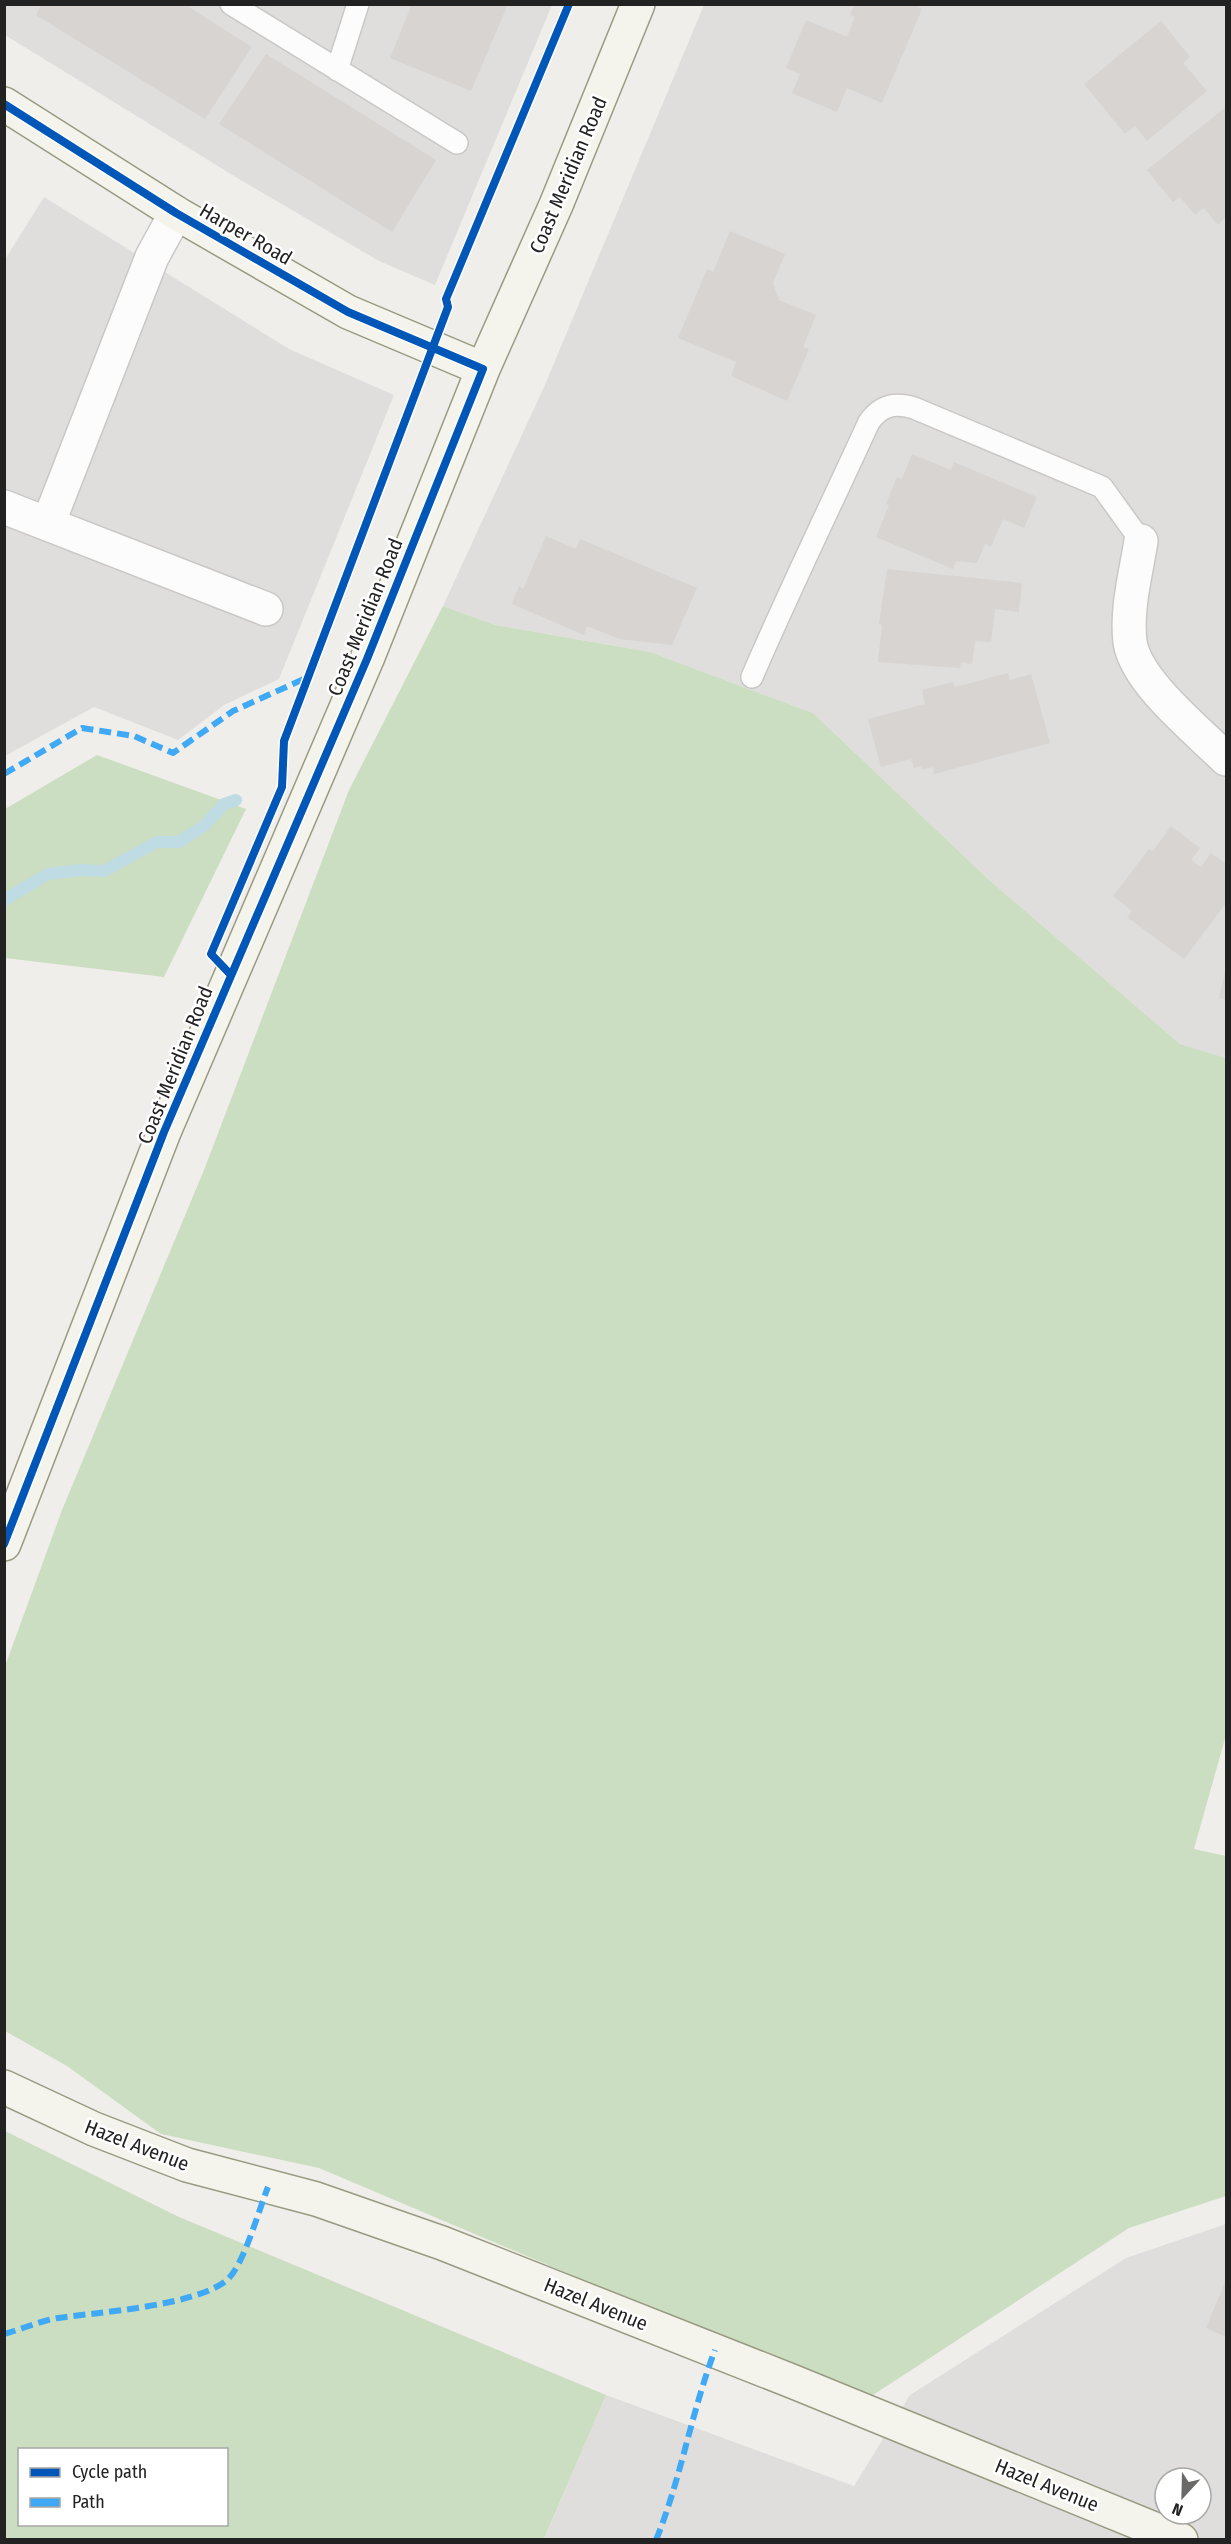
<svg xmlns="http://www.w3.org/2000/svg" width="1231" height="2544" viewBox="0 0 1231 2544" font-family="'Fira Sans Condensed',sans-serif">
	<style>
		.residential { fill: #dfdedc; fill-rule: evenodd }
		.forest { fill: #cbdec1; fill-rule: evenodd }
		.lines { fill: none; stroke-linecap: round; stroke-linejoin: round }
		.stream { stroke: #bfdbe3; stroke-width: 12 }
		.building { fill: #d7d4d2 }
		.lane-casing { stroke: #c9c8c7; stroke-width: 24 }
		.street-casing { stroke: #c9c8c7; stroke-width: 36 }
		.secondary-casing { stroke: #999a82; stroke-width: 36 }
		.lane { stroke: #fdfcfc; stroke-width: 21 }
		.street { stroke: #fdfcfc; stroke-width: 33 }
		.secondary { stroke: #f4f4ed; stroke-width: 33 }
		.quiet { stroke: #3fa9f5; stroke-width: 6; stroke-dasharray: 12 6; stroke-linecap: butt }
		.cycleway-casing { stroke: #fff; stroke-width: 11 }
		.cycleway { stroke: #0057b8; stroke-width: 8 }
		.labels { text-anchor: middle; stroke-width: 5; stroke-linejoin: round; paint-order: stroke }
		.street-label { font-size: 20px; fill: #222; stroke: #fff }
	</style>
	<rect width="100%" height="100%" fill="#f0eeeb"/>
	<path class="residential" d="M4,5H552L435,285L379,261L239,179L5,35Z
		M704,5H1226V1058L1180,1044L987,878L813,713L650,652L495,625L443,606L544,387Z
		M44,197L289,349L394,395L279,679L224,705L178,740L94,707L5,756L4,261Z
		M1226,2224V2539L544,2540L606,2395L854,2486L910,2395L1126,2258ZM1165,2478H1201V2514H1165Z"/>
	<path class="forest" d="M443,606L495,625L650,652L813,713L987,878L1180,1044L1226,1058V1735L1194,1849L1226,1856V2196L1129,2228L873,2395L685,2323L319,2168L161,2134L67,2066L5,2031L4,1669L62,1510L204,1170L349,790Z
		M97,755L246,809L164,977L5,958V809Z
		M5,2131L179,2217L606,2395L544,2539H5ZM20,2450H226V2524H20Z"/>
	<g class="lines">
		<path class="stream" d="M4,900L48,874L81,870L104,871L157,842H179L205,825L224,804L236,800"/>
	</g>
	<path class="building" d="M42,4H184L252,47L205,119L36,15Z
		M412,4H508L471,91L390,58Z
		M855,4H912L922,9L882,103L847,88L837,112L792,93L800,74L786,68L806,20L847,37L855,17L850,15Z
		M1161,21L1190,57L1183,63L1207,91L1147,141L1135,126L1125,134L1084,84Z
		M266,54L436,160L392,232L219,124Z
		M1226,107V217L1218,225L1204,208L1195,215L1180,197L1173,202L1147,170Z
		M730,231L785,254L773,283L779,300L816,315L803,347L809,349L787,401L731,376L736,362L678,338L707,269L713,272Z
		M912,454L951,470L954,462L1037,497L1024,528L1003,519L991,547L985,544L977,563L956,561L953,569L876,537L889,505L886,504L897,477L902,479Z
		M546,536L576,549L580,539L697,588L672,645L619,639L587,626L584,635L512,604L519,586L523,589Z
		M887,569L1022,583L1019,612L995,609L991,642L975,641L972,664L961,662L960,668L878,662L882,625L879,624Z
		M1008,673L1010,680L1031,674L1050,743L934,774L933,767L922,770L921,766L914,768L911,759L881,767L868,719L925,704L922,690L953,682L955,687Z
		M1171,826L1200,848L1191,860L1201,867L1211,853L1226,864V903L1184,959L1127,917L1132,911L1113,896L1149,849L1153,851Z
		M1226,968V1000L1219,998Z
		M1226,2280V2337L1206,2328Z"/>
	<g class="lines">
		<g class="lane-casing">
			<path id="lane" d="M231,4L457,143
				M337,70L358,4
				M752,677C789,591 830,507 869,422C881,405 895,402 914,408L1102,487L1141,541"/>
		</g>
		<g class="street-casing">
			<path id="street" d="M4,507L266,609
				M48,524L152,257L176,213
				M1141,541C1136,573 1126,609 1130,642C1136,682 1198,731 1226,759"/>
		</g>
		<g class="secondary-casing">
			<path id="secondary" d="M4,104L176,213L348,312L483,369
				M4,1544L164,1132L367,659L483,369L556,205L638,4
				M4,2087L94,2129L187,2165L316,2199L442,2243L794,2382L1181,2540"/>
		</g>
		<use href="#lane" class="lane"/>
		<use href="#street" class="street"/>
		<use href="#secondary" class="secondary"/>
		<path class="quiet" d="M4,774L82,728L134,736L173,753L233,711L306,678
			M4,2334C22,2329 40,2321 58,2318C99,2312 196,2306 227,2280C244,2265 259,2209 268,2187
			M656,2540C681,2479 691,2413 715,2350"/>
		<g class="cycleway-casing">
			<path id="cycleway" d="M4,104L176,213L348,312L483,369L367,659L164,1132L4,1544
				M230,974L211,954L282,787L284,741L448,307L446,299L569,4"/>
		</g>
		<use href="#cycleway" class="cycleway"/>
	</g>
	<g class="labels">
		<g class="street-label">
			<text transform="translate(568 175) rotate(-67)" y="7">Coast Meridian Road</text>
			<text transform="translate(246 234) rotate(30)" y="7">Harper Road</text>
			<text transform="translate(365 617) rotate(-68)" y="7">Coast Meridian Road</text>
			<text transform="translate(175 1065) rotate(-68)" y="7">Coast Meridian Road</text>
			<text transform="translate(137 2145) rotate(21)" y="7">Hazel Avenue</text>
			<text transform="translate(596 2304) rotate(22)" y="7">Hazel Avenue</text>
			<text transform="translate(1047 2485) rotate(22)" y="7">Hazel Avenue</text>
		</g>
	</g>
	<rect width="1231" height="2544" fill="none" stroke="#222222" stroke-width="12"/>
	<rect x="18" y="2448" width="210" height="78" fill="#ffffff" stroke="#a7a7a7" stroke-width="1.5"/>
	<rect x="30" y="2468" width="30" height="9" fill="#0057b8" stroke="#a7a7a7" stroke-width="1.5"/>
	<text x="72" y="2478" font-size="18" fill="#222222">Cycle path</text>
	<rect x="30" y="2498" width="30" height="9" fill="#3fa9f5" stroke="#a7a7a7" stroke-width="1.5"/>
	<text x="72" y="2508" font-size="18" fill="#222222">Path</text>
	<g transform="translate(1183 2496) rotate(202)"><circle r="28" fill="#ffffff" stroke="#a7a7a7" stroke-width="1.5"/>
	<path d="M0-4.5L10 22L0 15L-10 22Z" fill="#6a6968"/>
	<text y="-9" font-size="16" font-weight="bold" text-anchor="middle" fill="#222222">N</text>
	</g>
</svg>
